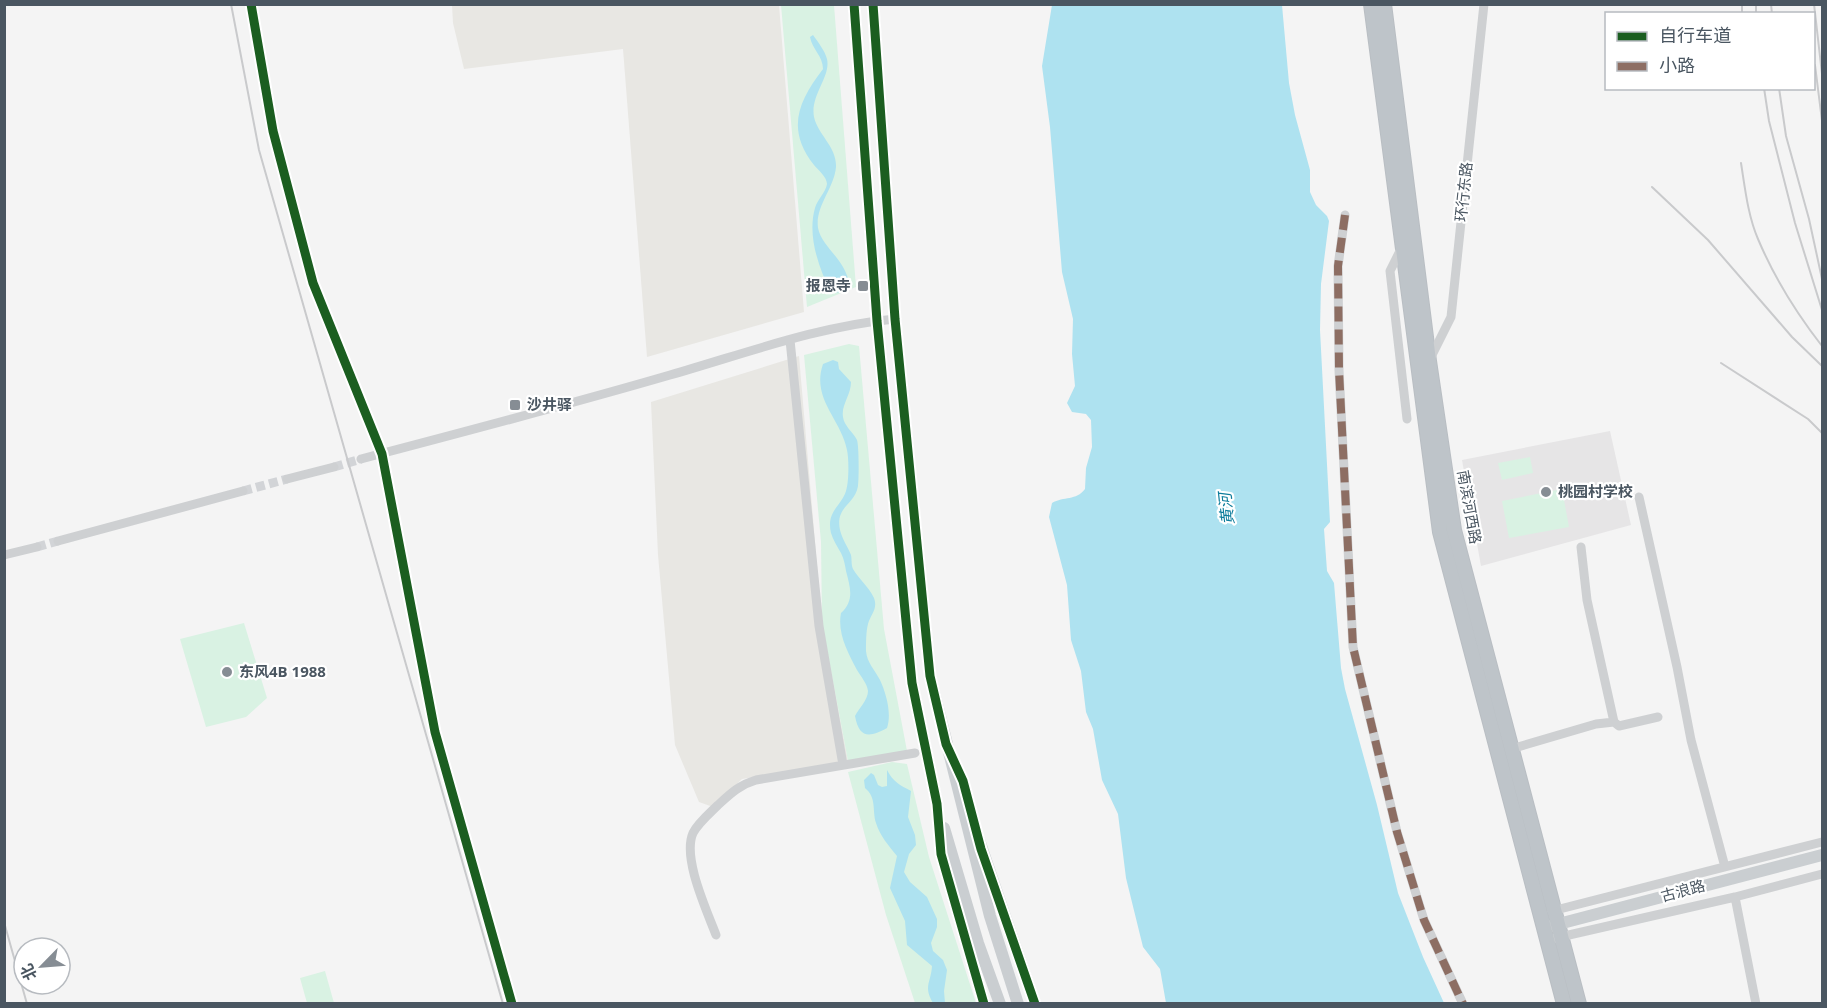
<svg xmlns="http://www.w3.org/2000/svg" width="1827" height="1008" viewBox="0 0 1827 1008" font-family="'Open Sans','Noto Sans SC',sans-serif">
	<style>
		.commercial { fill: #e8e7e3 }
		.education { fill: #e6e5e6 }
		.green { fill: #d9f2e3 }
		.water { fill: #aee2f0 }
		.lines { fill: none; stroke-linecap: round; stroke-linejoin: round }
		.minor-tunnel { stroke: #d2d4d7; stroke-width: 9; stroke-dasharray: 9 4.5; stroke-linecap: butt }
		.highway-casing { stroke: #b9bec3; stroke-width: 16 }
		.minor { stroke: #ced0d2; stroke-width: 9 }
		.major { stroke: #caced1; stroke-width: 12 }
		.highway { stroke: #bec4c9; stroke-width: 14 }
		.rail { stroke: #c9cacc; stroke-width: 2 }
		.quiet { stroke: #8d6e63; stroke-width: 8; stroke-dasharray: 15 8; stroke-linecap: butt }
		.cycleway-casing { stroke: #fff; stroke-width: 13 }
		.cycleway { stroke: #1b5e20; stroke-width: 9 }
		.poi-dot { fill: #868d94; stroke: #fff; stroke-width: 2 }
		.labels { text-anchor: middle; stroke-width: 4.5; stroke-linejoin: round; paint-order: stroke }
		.street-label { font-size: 15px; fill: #4a5661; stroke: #fff }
		.poi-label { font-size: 15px; font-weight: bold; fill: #4a5661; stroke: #fff; text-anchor: start }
		.water-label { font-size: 16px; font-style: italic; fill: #0c7c9b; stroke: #fff }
	</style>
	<rect width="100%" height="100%" fill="#f4f4f4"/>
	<path class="commercial" d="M452,5H779L804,312L647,357L623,49L464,69L453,23Z
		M799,356L822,623L848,761L742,779L713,807L699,802L675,745L658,555L651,402Z"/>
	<path class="education" d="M1610,431L1631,525L1481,566L1462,460Z"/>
	<path class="green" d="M781,5H834L856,287L807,307Z
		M849,344L859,346L884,629L907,751L848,761L822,623L821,542L804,355Z
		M1530,457L1533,473L1502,480L1498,463Z
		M1562,489L1569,527L1509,538L1502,501Z
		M244,623L267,698L246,717L206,727L180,639Z
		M892,762L907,764L929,857L976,1003H915L886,915L848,772Z
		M325,971L334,1003H307L300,978Z"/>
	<path class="water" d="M1052,5H1282L1289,83L1295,115L1310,170V192L1316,205L1327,216L1329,221L1321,284L1320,330L1330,522L1324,529L1327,571L1334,583L1341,668L1345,689L1377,805L1398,893L1423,957L1444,1003H1166L1160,969L1143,947L1126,878L1118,814L1102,780L1093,729L1086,712L1081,671L1071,640L1067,585L1049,517L1052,503C1064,496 1076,501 1085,489L1086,468L1092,447L1091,420L1086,414L1072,412L1067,403L1075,386L1072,354L1073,319L1062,272L1050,127L1042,66Z
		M813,35C818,42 825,51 827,59C831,77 810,95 814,117C818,135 837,147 836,167C834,189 815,206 818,228C821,243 836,254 843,267C846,272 848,278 850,284C846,293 840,292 831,293C819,268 807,236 815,208C817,200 826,192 827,184C827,177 818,170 814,165C786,129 798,102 823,69C823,56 812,49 810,37Z
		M833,360L838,362L839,369L851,382C851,395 841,405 843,417C844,426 853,432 857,440C859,446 859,478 858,486C855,505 835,506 840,530C842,539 848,547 851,555C852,560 851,564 853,569C859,579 869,587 874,598C878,609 871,614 868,624C866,631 866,644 866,651C867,663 875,670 880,680C886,693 892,713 887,728C869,738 859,738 855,716C859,708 868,700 868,691C867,683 861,677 857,670C848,653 837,633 841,613C855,600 850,587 846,571C845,565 844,559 841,553C837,546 833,540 831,533C826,511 841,507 846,491C849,482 849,459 847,450C841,419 811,399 823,364Z
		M887,770C893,782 900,785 911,791L908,817L915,835L916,845L909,854L904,872L910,882L927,897L937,919V927L931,943L933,951L943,960L947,970L944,991L945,1003H933C923,986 931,983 932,966L907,945L905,921L890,888L897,856C889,846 880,836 876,823C872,810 877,798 865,788L864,780L871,773L874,775L878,785L882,787L887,786Z"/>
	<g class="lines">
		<path class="minor-tunnel" d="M334,467L361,459
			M243,491L287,479
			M37,547L58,541"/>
		<g class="highway-casing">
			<path id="highway" d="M1371,4L1440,532L1564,1004
				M1384,4L1429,361L1454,530L1579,1004"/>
		</g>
		<path class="minor" d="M251,4L273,131L313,283L382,454L435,732L512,1004
			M1345,215L1338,266L1339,370L1353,647L1397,832L1424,920L1463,1004
			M1402,247L1390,271L1407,419
			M790,340L819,626L843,765
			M1429,361L1451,317L1484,4
			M361,459C464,432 567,405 670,375C744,354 818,326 895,319
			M287,479L334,467
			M1639,497L1677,667L1691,740L1725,867
			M58,541L243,491
			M4,555L37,547
			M1614,722L1619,726L1658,717
			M1511,749L1596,724L1614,722L1587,600L1581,547
			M1735,897L1756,1004
			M1552,911L1822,842
			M716,935C707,911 682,858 693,833C698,823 710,813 718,805C730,794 739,785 756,780L915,753
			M1547,940L1735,897L1822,874"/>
		<path class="major" d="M854,4L877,321L912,683L937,804L941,854L984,1004
			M873,4L895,319L930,676L990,916L1018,1004
			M944,828L978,943L1000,1004
			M979,840L1035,1004
			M1551,926L1822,855"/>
		<use href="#highway" class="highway"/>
		<path class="rail" d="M231,4L259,150L503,1004
			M1756,4V14
			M1771,4L1772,14
			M1814,4L1822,74
			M1742,14V4
			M1815,65L1822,121
			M1764,88L1769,121L1795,223L1822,310
			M1779,88L1786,136L1809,219L1822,279
			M1741,163C1745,188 1748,216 1758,239C1774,277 1797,314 1822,346
			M1652,187L1708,240L1792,337L1822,366
			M1721,363L1808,419L1822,433
			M4,922L27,1004"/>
		<path class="quiet" d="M1345,215L1338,266L1339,370L1353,647L1397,832L1424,920L1463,1004"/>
		<g class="cycleway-casing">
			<path id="cycleway" d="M251,4L273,131L313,283L382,454L435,732L512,1004
				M854,4L877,321L912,683L937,804L941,854L984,1004
				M873,4L895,319L930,676L946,744L963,781L981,849L1035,1004"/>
		</g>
		<use href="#cycleway" class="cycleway"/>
	</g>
	<g class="poi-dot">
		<rect x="857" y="280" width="12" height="12" rx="3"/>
		<rect x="509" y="399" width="12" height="12" rx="3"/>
		<circle cx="1546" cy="492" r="6"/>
		<circle cx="227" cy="672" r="6"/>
	</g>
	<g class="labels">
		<g class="street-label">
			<text transform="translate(1464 192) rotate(-84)" y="5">环行东路</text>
			<text transform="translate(1469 507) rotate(80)" y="5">南滨河西路</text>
			<text transform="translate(1683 891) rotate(-15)" y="5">古浪路</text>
		</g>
		<g class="poi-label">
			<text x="851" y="291" text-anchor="end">报恩寺</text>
			<text x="527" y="410">沙井驿</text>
			<text x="1558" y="497">桃园村学校</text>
			<text x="239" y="677">东风4B 1988</text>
		</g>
		<g class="water-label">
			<text transform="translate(1226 509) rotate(-96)" y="6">黄河</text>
		</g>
	</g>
	<rect width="1827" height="1008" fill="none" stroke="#4a5661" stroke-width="12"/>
	<rect x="1605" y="12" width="210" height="78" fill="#ffffff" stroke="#b7bbc0" stroke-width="1.5"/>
	<rect x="1617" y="32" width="30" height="9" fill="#1b5e20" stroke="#b7bbc0" stroke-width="1.5"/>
	<text x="1659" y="42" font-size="18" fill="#4a5661">自行车道</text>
	<rect x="1617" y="62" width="30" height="9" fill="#8d6e63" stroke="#b7bbc0" stroke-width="1.5"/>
	<text x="1659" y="72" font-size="18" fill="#4a5661">小路</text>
	<g transform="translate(42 966) rotate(245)"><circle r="28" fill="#ffffff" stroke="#b7bbc0" stroke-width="1.5"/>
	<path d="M0-4.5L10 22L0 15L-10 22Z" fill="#868d94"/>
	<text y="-9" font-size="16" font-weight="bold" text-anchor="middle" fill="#4a5661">北</text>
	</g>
</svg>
